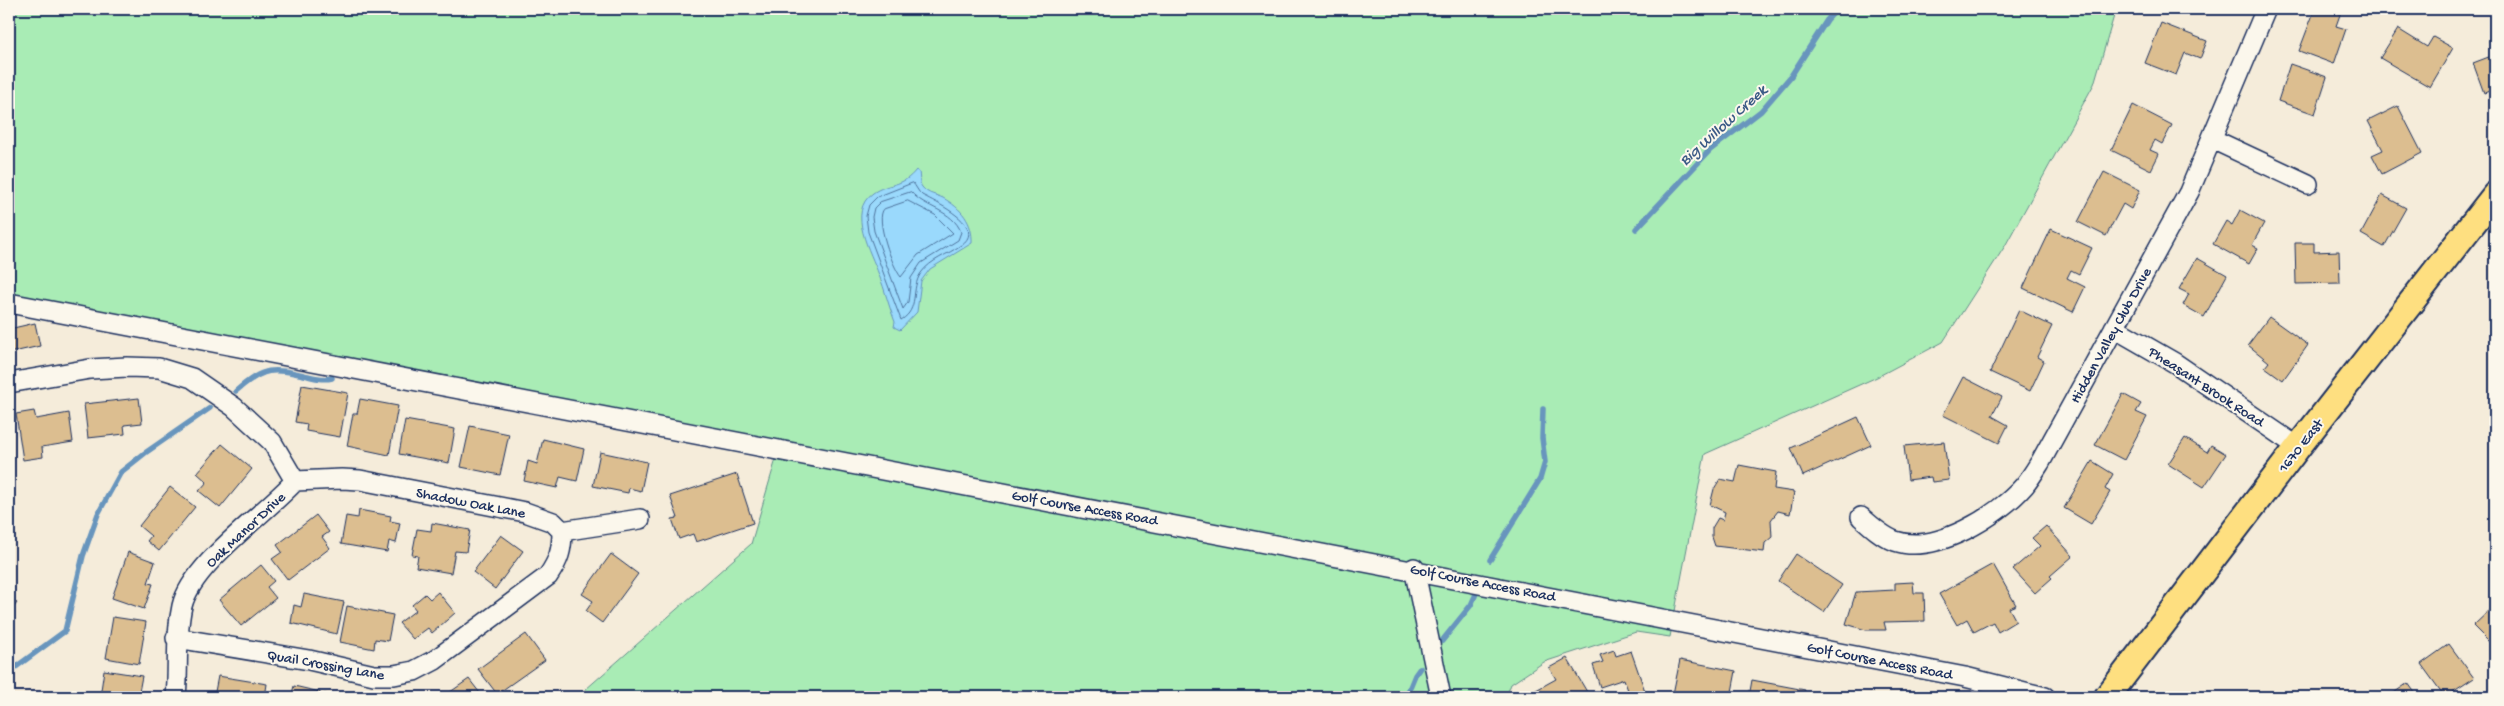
<svg xmlns="http://www.w3.org/2000/svg" width="2504" height="706" viewBox="0 0 2504 706" font-family="'Gochi Hand',sans-serif">
	<style>
		.green { fill: #a9ecb5; stroke: #628e8a }
		.water { fill: #9ad9fc; stroke: #6795bd }
		.lines { fill: none; stroke-linecap: round; stroke-linejoin: round }
		.shore { stroke: #4e739d; stroke-width: 1 }
		.stream { stroke: #6795bd; stroke-width: 5.5 }
		.building { fill: #dcbe90; stroke: #1b2f5e }
		.minor-casing { stroke: #1b2f5e; stroke-width: 22 }
		.major-casing { stroke: #1b2f5e; stroke-width: 29 }
		.minor { stroke: #fbf7ec; stroke-width: 19 }
		.major { stroke: #fedf80; stroke-width: 25 }
		.labels { text-anchor: middle; stroke-width: 4; stroke-linejoin: round; paint-order: stroke }
		.street-label { font-size: 15px; fill: #1b2f5e; stroke: #fbf7ec }
		.water-label { font-size: 16px; font-style: italic; fill: #3b5a86; stroke: #fbf7ec }
	</style>
	<rect width="100%" height="100%" fill="#f5ecda"/>
	<filter id="ink" filterUnits="userSpaceOnUse"><feTurbulence type="fractalNoise" baseFrequency=".02" numOctaves="2"/><feDisplacementMap in="SourceGraphic" scale="10" xChannelSelector="R" yChannelSelector="G"/><feConvolveMatrix kernelMatrix="1 2 1 2 8 2 1 2 1" color-interpolation-filters="sRGB"/></filter>
	<g filter="url(#ink)">
		<path class="green" d="M9,9H2116L2094,84L2005,246L1943,342L1877,377L1705,454L1670,637L1636,632L1544,662L1511,684L1506,697H577L751,544L776,459L9,311Z"/>
		<path class="water" d="M916,170L919,172C920,177 919,183 922,187C927,194 937,195 943,198C961,208 973,222 972,243L930,269L921,281L917,312L900,330L894,327L895,322C889,307 885,290 879,275C871,252 846,212 873,193C889,182 902,188 916,170Z"/>
		<g class="lines">
			<path class="shore" d="M913,183C916,186 918,192 922,195C933,201 989,226 961,245C948,255 931,259 921,273C910,289 920,309 901,320L868,232L866,216L869,205L877,197Z
				M911,192C924,208 953,210 961,232L958,240L921,263L911,278L908,302L903,309L874,231L872,217L874,208L880,202Z
				M908,201L935,215L953,233L918,255L901,277C893,268 874,218 884,209Z"/>
			<path class="stream" d="M1636,229L1710,150L1761,111L1791,76L1827,20L1837,9
				M236,391C265,366 272,368 308,376C316,378 324,380 332,378
				M1490,560L1540,479L1545,462L1542,438L1543,409
				M1442,641L1471,605L1479,587
				M9,672L65,631L83,556L98,514L121,472L145,453L210,408
				M1406,697L1415,675L1420,668"/>
		</g>
		<path class="building" d="M2196,9H2210L2207,14Z
			M2315,9H2342L2336,26L2346,29L2334,64L2299,51Z
			M2161,23L2207,41L2200,59L2185,53L2176,75L2145,63Z
			M2398,29L2427,47L2433,37L2453,48L2430,87L2380,58Z
			M2495,39V89L2484,93L2473,63L2494,55L2489,41Z
			M2290,64L2327,77L2315,114L2278,101Z
			M2133,105L2172,125L2162,144L2155,140L2150,150L2159,154L2151,170L2111,150Z
			M2398,106L2422,153L2382,174L2372,155L2383,150L2368,121Z
			M2104,172L2140,190L2131,209L2123,204L2106,236L2078,222Z
			M2382,195L2406,208L2384,247L2361,234Z
			M2240,210L2264,223L2252,245L2258,248L2249,264L2213,244L2226,221L2232,225Z
			M2051,229L2092,248L2079,274L2071,270L2067,278L2085,287L2073,312L2023,288Z
			M2295,243H2314V252L2339,251L2340,283L2296,284Z
			M2197,258L2227,275L2204,317L2183,305L2189,294L2179,289Z
			M2019,310L2052,326L2037,357L2044,361L2030,391L1990,372Z
			M2269,317L2308,345L2283,380L2265,367L2269,362L2248,345Z
			M35,323L40,346L9,353V329Z
			M1963,377L2002,397L1992,416L2008,425L1999,443L1943,415Z
			M302,385L348,393L340,437L306,431L307,424L295,422Z
			M2123,394L2141,404L2136,412L2147,417L2124,460L2095,445Z
			M139,398L142,423L124,425L125,434L88,438L84,404Z
			M360,399L398,406L389,455L347,446L353,414H357Z
			M34,411L36,419L69,413L73,442L42,447L43,457L23,460L16,414Z
			M1858,417L1871,445L1803,476L1791,448Z
			M405,420L455,429L449,463L399,454Z
			M470,426L509,434L500,475L461,467Z
			M2185,438L2207,452L2211,445L2226,454L2204,487L2168,464Z
			M543,439L584,449L577,481L560,477L557,488L524,481L528,461L537,464Z
			M1944,442L1949,480L1932,482L1931,477L1908,480L1904,446Z
			M222,444L252,469L220,508L199,491L207,482L197,473Z
			M600,452L647,462L641,491L629,488L628,493L593,486Z
			M2092,461L2113,474L2105,489L2110,492L2091,524L2064,508Z
			M1739,465L1776,472L1774,489L1794,492L1790,514L1778,511L1771,520L1772,537L1765,543L1764,552L1715,546L1712,537V528L1718,518L1723,520L1725,512L1710,505L1714,489L1720,479L1735,482Z
			M737,474L753,523L696,542L693,534L679,539L672,519L678,518L670,496Z
			M170,487L195,507L159,551L147,541L151,536L139,526Z
			M359,510L391,516L390,521L400,523L396,543L389,541L387,552L341,544L346,516L358,518Z
			M316,515L329,532L322,537L330,548L288,580L272,559L282,552L277,545Z
			M9,520L14,529L9,533Z
			M432,523L470,530L466,552L455,551L451,573L416,567L418,556L412,555L417,529L431,531Z
			M2046,526L2073,556L2050,576L2052,578L2035,593L2013,569L2040,546L2032,538Z
			M501,535L523,551L495,589L473,572Z
			M128,552L155,562L148,583L153,584L144,609L112,598Z
			M611,554L638,574L602,623L586,611L593,601L582,594Z
			M1796,554L1842,585L1824,612L1778,581Z
			M1993,564L2016,605L2009,608L2016,621L1998,632L1993,622L1974,632L1967,619L1957,625L1939,594Z
			M261,565L274,581L267,587L276,598L241,626L219,600Z
			M1913,582L1914,593H1924L1925,621L1884,622L1886,630H1866L1846,624L1856,592L1895,590V583Z
			M438,592L455,613L432,633L428,628L413,639L399,623L416,610L412,605L425,594L430,599Z
			M304,594L344,602L337,634L291,623L294,605L301,607Z
			M9,596L17,603L9,613Z
			M347,606L393,615L388,641L375,639L374,649L340,642Z
			M2494,606L2495,607V648L2473,626Z
			M113,617L146,622L139,664L106,658Z
			M526,634L545,660L497,694L478,669Z
			M2449,644L2474,678L2445,697L2421,664Z
			M1614,650L1616,656L1631,651L1645,691L1630,696L1624,679L1600,687L1593,665L1603,662L1600,655Z
			M1567,658L1590,697H1529L1527,695L1556,679L1549,668Z
			M1680,660L1736,671L1731,697H1709L1697,694V697H1688L1673,694Z
			M104,670L142,676L138,697H100Z
			M218,676L267,684L265,697H214Z
			M469,679L483,697H443Z
			M1752,680L1805,690L1803,697H1749Z
			M2408,683L2418,697H2388Z
			M294,686L320,692L319,697H291Z
			M324,694L343,697H324Z"/>
		<g class="lines">
			<g class="minor-casing">
				<path id="minor" d="M2212,139L2308,184
					M9,303C661,428 1314,548 1965,677L2045,697
					M2114,328L2175,363L2298,447
					M9,383L90,369L127,367L159,368L192,378L234,407L272,442L295,481
					M295,481L342,479L360,480L525,512L553,522L562,531L640,519
					M1861,517C1871,526 1882,536 1895,541C1935,555 1998,516 2024,486C2030,479 2036,469 2041,461L2189,192L2266,9
					M1414,568L1441,697
					M176,638L309,660L374,675H394L414,671L435,660L548,576C559,560 562,550 562,531
					M176,697C179,666 175,637 182,606C192,564 264,515 295,481"/>
			</g>
			<g class="major-casing">
				<path id="major" d="M2107,697L2298,447L2495,195"/>
			</g>
			<use href="#minor" class="minor"/>
			<use href="#major" class="major"/>
		</g>
	</g>
	<g class="labels">
		<g class="street-label">
			<text transform="translate(2110 335) rotate(-61)" y="5">Hidden Valley Club Drive</text>
			<text transform="translate(2207 386) rotate(33)" y="5">Pheasant Brook Road</text>
			<text transform="translate(2300 445) rotate(-52)" y="5">1670 East</text>
			<text transform="translate(471 502) rotate(11)" y="5">Shadow Oak Lane</text>
			<text transform="translate(1085 507) rotate(10)" y="5">Golf Course Access Road</text>
			<text transform="translate(245 529) rotate(-43)" y="5">Oak Manor Drive</text>
			<text transform="translate(1483 582) rotate(11)" y="5">Golf Course Access Road</text>
			<text transform="translate(1880 660) rotate(11)" y="5">Golf Course Access Road</text>
			<text transform="translate(326 664) rotate(10)" y="5">Quail Crossing Lane</text>
		</g>
		<g class="water-label">
			<text transform="translate(1722 124) rotate(-42)" y="6">Big Willow Creek</text>
		</g>
	</g>
	<rect width="2504" height="706" fill="none" stroke="#fbf7ec" stroke-width="30"/>
	<rect x="15" y="15" width="2474" height="676" fill="none" stroke="#1b2f5e" stroke-width="2" filter="url(#ink)"/>
</svg>
